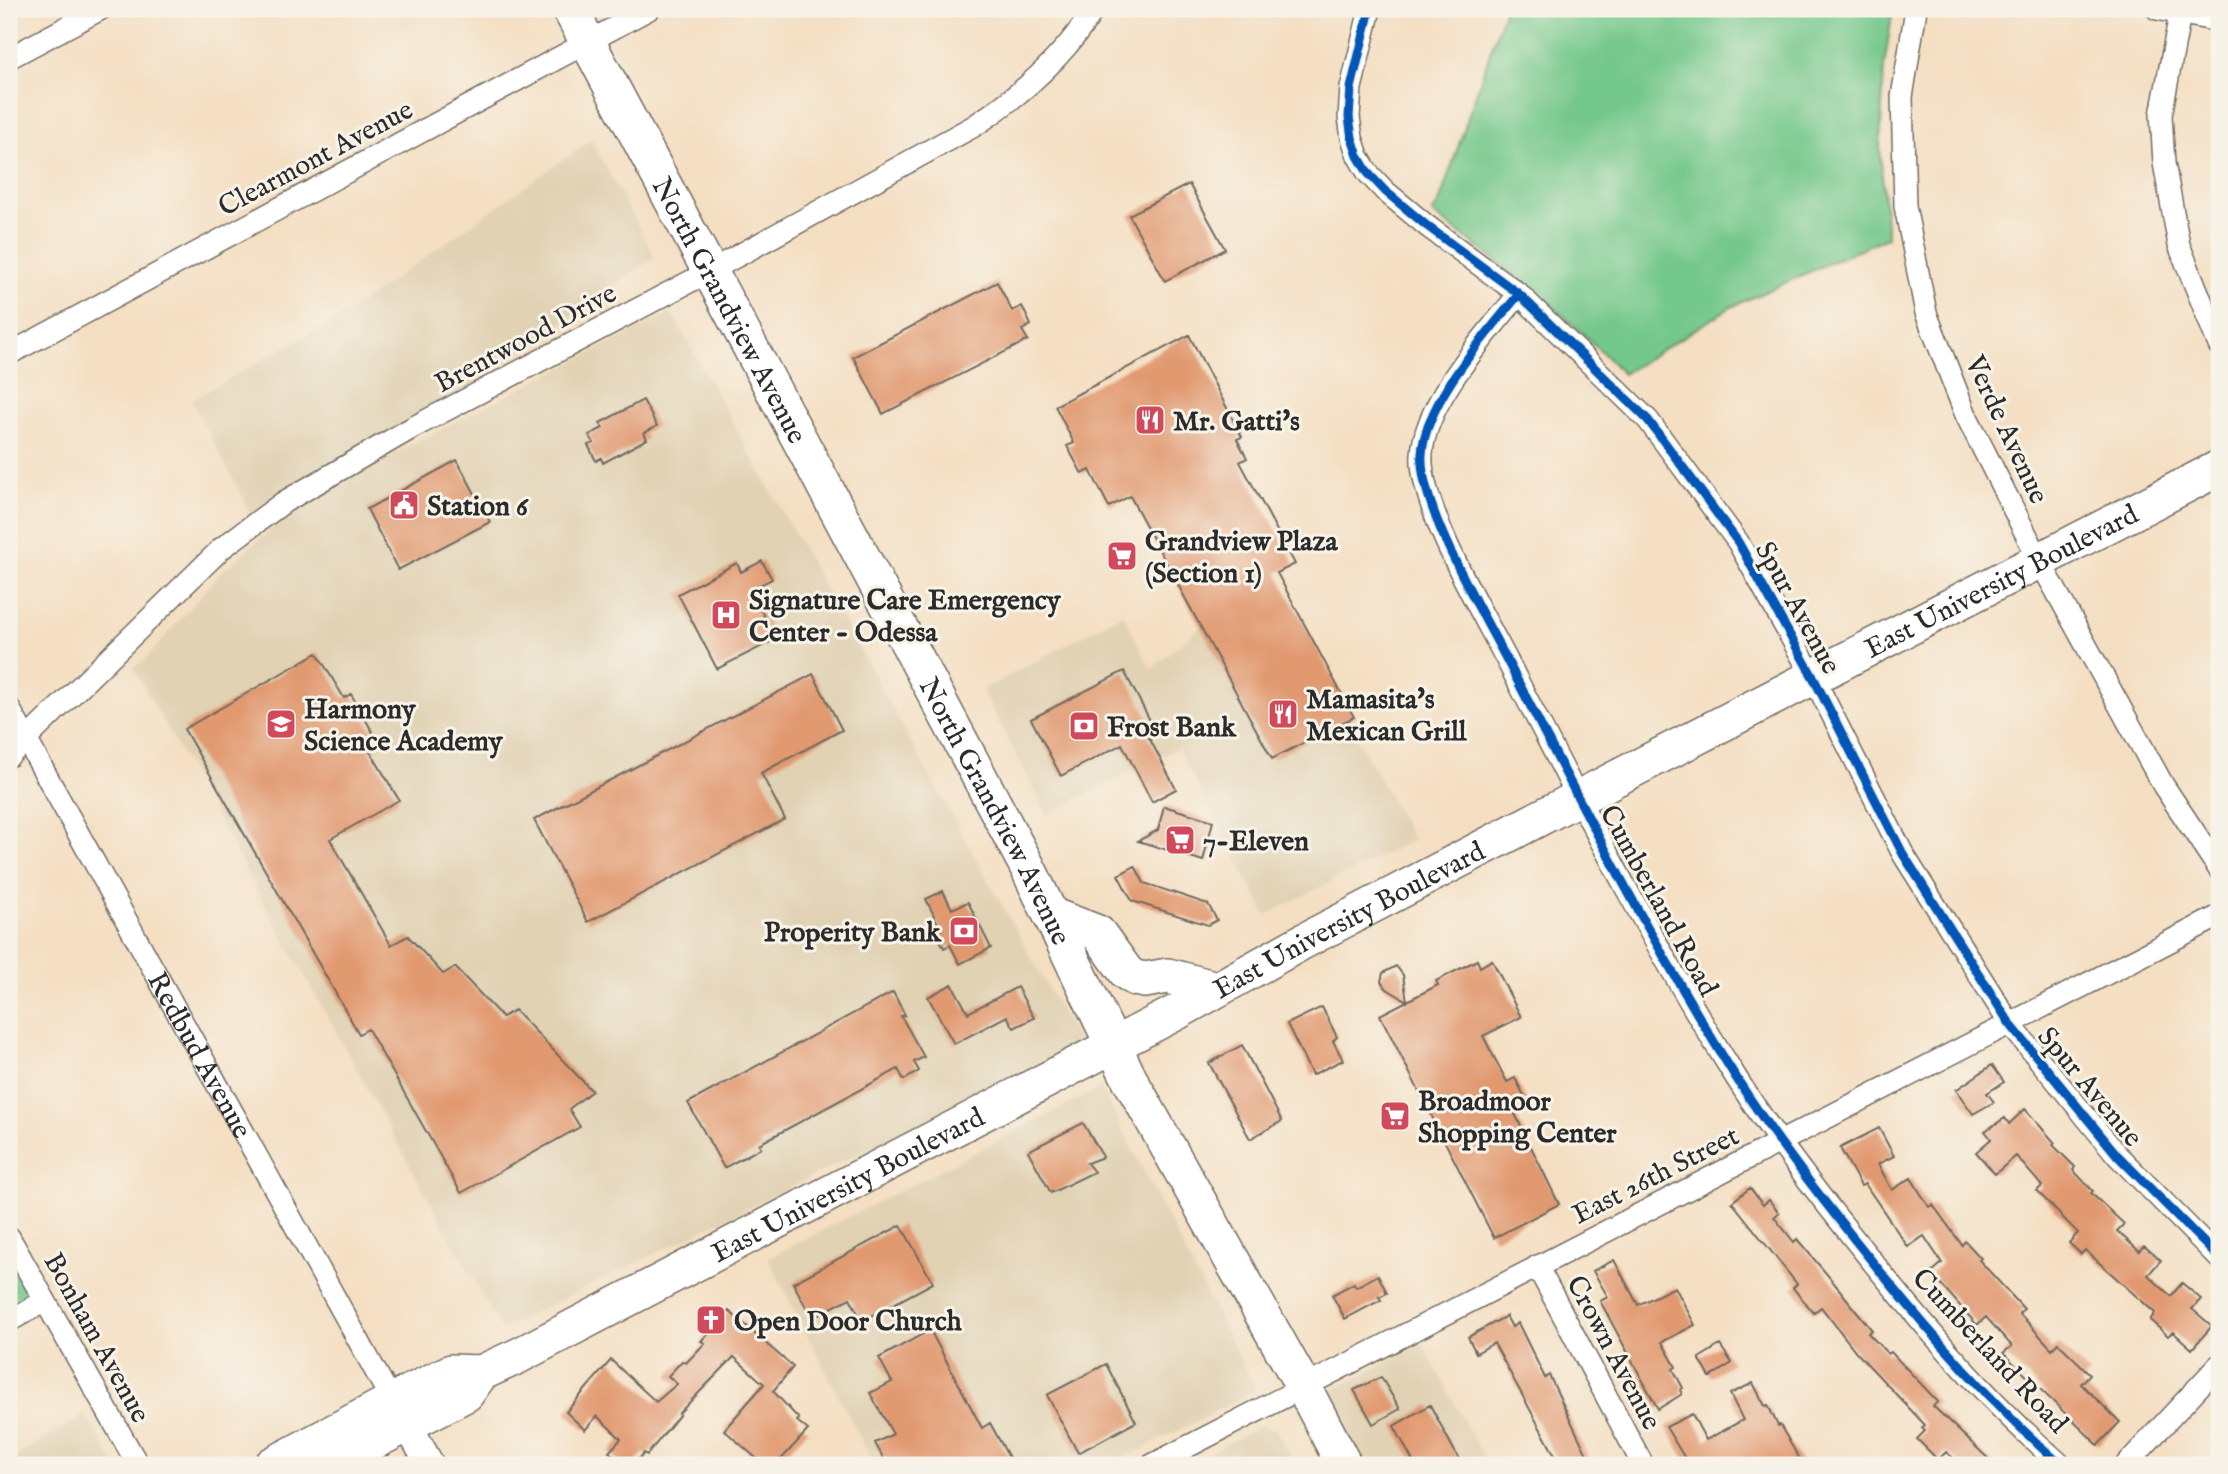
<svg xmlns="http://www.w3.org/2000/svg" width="2228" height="1474" viewBox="0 0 2228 1474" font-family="'IM FELL English',serif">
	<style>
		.built { fill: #e1d2b4 }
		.green { fill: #74c88b; stroke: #507a5b; stroke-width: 2 }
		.building { fill: #e1996f }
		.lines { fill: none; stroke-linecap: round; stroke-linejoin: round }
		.minor-casing { stroke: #716a60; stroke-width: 24 }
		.tertiary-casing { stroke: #716a60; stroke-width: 31 }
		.primary-casing { stroke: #716a60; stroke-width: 38 }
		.minor { stroke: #fff; stroke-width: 21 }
		.tertiary { stroke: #fff; stroke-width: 28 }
		.primary { stroke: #fff; stroke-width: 35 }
		.cycleway-casing { stroke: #f7f3e8; stroke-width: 13 }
		.cycleway { stroke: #0057b8; stroke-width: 9 }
		.labels { text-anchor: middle; stroke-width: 6; stroke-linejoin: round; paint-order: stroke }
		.street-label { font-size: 28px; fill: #2b2b2b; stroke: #f7f3e8 }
		.poi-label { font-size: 28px; font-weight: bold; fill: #2b2b2b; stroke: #f7f3e8; text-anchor: start }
	</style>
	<rect width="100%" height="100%" fill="#f7f3e8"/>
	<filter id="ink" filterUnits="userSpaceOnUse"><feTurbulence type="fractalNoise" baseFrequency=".0143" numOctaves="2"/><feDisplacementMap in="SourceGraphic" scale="14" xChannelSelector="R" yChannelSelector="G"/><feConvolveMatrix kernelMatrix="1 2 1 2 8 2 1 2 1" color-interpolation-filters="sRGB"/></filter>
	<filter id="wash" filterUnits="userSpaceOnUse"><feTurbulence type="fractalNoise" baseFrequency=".00686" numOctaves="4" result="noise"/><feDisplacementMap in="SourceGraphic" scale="28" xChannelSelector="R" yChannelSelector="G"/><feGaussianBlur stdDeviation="1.57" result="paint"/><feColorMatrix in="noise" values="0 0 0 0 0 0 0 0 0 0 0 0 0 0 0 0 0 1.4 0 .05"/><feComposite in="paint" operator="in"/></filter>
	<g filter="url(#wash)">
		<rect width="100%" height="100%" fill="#f4dfc3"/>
		<path class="built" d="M591,140L655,257L413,428L256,522L191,400L342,316Z
			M671,312L1080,1045L501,1329L133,667L146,659L221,572L276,525L345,478Z
			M1265,571L1413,840L1266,915L1178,748L1047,814L982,690L1123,614L1151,669Z
			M1101,1088L1256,1391L1110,1465H874L768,1258Z
			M1422,1343L1488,1465H1362L1324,1395Z
			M85,1415L116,1465H9V1461Z
			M1261,1426L1276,1430L1295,1465H1187Z"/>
		<path class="green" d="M1505,9H1893L1884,66L1880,149L1887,237L1731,307L1623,374C1566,312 1498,262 1432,213L1439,203Z
			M9,1237L45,1301L9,1320Z"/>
		<g id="blocks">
			<path class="building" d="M1189,184L1225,249L1165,281L1129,215Z
				M997,282L1012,311L1022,306L1031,325L1022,330L1028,340L883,414L853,357Z
				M1189,335L1242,437L1237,439L1247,458L1240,462L1295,564L1277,573L1354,717L1272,759L1130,496L1109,507L1090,470L1082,474L1067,446L1074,443L1055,406Z
				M643,400L657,426L644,433L647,439L603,463L601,458L596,461L588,445L594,443L589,435L603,428L600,423Z
				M457,460L490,522L398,570L367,509Z
				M762,561L772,579L750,590L776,639L717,669L678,594L737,563L741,572Z
				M317,653L344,698L351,694L380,745L370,751L399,800L330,839L391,945L408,936L443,974L455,967L502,1017L515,1010L592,1091L569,1109L580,1127L461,1193L368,1029L359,1034L184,729Z
				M1124,671L1153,726L1145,730L1176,789L1152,802L1122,744L1061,776L1031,719Z
				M813,674L842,730L761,773L785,819L588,922L534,820Z
				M1164,806L1213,821L1203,861L1138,841L1158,830Z
				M1135,866L1144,883L1208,904L1217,920L1208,925L1132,901L1118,875Z
				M943,891L952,909L968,902L991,948L960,964L950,945L944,948L936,932L941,930L926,899Z
				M1477,960L1480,967L1492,960L1521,1017L1483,1036L1507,1082L1515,1078L1530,1107L1515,1114L1559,1204L1494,1238L1380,1015L1438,985L1436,981Z
				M1396,966L1403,975L1407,1001L1387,989L1381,982L1383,973Z
				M952,984L968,1013L1017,987L1034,1018L1014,1028L1007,1016L954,1044L928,997Z
				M893,992L905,1015L901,1016L924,1057L914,1062L919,1071L904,1080L898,1069L759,1144L761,1148L724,1168L688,1103Z
				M1322,1007L1337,1037L1333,1041L1343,1060L1312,1075L1287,1024Z
				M1242,1045L1282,1121L1250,1139L1209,1063Z
				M1992,1065L2004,1082L1987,1093L1994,1102L1973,1114L1956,1090Z
				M2025,1109L2055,1143L2053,1145L2075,1167L2073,1170L2093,1191L2091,1193L2124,1224L2117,1231L2139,1251L2144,1246L2161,1260L2148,1275L2171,1296L2182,1283L2201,1299L2192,1309L2212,1326L2192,1349L2173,1332L2168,1336L2150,1320L2155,1313L2085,1250L2081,1254L2069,1243L2078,1233L2037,1191L2042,1186L2016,1156L1995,1174L1976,1152L1991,1139L1985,1131L2005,1118L2009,1124Z
				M1083,1123L1103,1157L1087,1163L1094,1172L1051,1193L1028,1151Z
				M1879,1128L1894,1156L1878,1164L1892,1190L1911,1178L1929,1207L1933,1205L1962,1245L1965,1241L1981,1258L1979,1260L2024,1309L2019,1313L2052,1349L2058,1343L2090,1374L2081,1384L2120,1422L2098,1445L2003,1353L2012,1346L1986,1317L1977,1325L1931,1273L1942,1263L1924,1236L1908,1247L1865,1184L1861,1186L1840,1148Z
				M1750,1188L1763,1205L1769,1200L1779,1213L1774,1217L1794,1242L1797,1239L1830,1278L1872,1330L1868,1333L1888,1354L1891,1352L1938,1402L1933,1406L1995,1465H1962L1946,1452L1938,1460L1917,1439L1925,1431L1922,1428L1925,1425L1857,1353L1821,1307L1814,1313L1793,1288L1797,1284L1732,1202Z
				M901,1225L933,1283L862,1321L850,1298L812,1318L793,1283Z
				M1614,1260L1638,1305L1675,1287L1695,1325L1662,1342L1676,1367L1673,1369L1683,1388L1680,1390L1682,1394L1658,1409L1600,1301L1608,1297L1593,1271Z
				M1378,1275L1387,1293L1379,1297L1381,1300L1345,1319L1332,1295L1354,1283L1356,1287Z
				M729,1311L793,1367L773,1391L799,1419L797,1421L808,1430L776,1465H764L724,1430L764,1384L734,1357L679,1413L680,1414L647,1455L644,1453L634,1465H625L609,1452L621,1439L597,1416L585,1430L566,1412L611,1360L656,1402L677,1384L668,1376L682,1361L686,1363L705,1343L701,1341Z
				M1506,1316L1512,1327L1518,1323L1545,1378L1549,1375L1592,1465H1560L1494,1343L1476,1353L1468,1337Z
				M930,1330L982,1428L990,1423L1013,1465H887L875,1443L893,1434L870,1393L892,1382L879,1358Z
				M1720,1345L1732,1363L1710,1377L1699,1358Z
				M1106,1364L1136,1422L1078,1453L1047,1395Z
				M1381,1377L1400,1409L1373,1424L1354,1390Z
				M1753,1383L1765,1406L1768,1405L1778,1426L1780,1425L1803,1465H1689L1666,1427L1692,1414L1706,1440L1743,1420L1730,1394Z
				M1430,1405L1462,1465H1415L1394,1426Z"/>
		</g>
	</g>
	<g filter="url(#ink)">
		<use href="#blocks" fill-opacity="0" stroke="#716a60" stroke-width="2"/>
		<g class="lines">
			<g class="minor-casing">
				<g id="minor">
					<path d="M1370,9L1351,88L1349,117L1352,138L1358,156L1368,173L1385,191L1427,226L1519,294L1648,420L1738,542L1813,677L1903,854L2010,1024L2117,1155L2219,1258"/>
					<path d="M1916,9L1902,97L1905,206L1926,313L1966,415L2039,560L2163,785L2219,869"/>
					<path d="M2157,9L2219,21"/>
					<path d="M2181,9L2161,115L2164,163L2179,245L2219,345"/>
					<path d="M9,58L101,9"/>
					<path d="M1519,294C1487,334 1425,401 1422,454C1418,506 1485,617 1510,666C1582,806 1653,946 1737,1079C1781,1148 1832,1212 1884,1276C1938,1343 1996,1408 2061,1465"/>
					<path d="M9,354L649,9"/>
					<path id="s1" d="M9,708L392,1401"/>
					<path d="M9,756L222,548L284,502L412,428L710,271L974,126C1021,95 1064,57 1094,9"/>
					<path d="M9,1237L138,1465"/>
					<path d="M1537,1266L1643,1465"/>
					<path d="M9,1321L45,1301"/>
					<path d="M1152,1465L2219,916"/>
					<path d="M2126,1465L2219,1365"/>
				</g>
			</g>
			<g class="tertiary-casing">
				<path id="tertiary" d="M407,1424L430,1465"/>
			</g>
			<g class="primary-casing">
				<g id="primary">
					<path id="s2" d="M570,9L1027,866L1129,1078L1303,1386L1344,1465"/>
					<path d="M1051,915L1098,933L1127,973L1135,978L1145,980L1168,976L1217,989"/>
					<path id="s3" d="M272,1465L392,1401L451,1372L481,1373L518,1356L1177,1012L1302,942L1578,798L2219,468"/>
					<path d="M329,1465L466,1394L481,1373"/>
				</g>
			</g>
			<use href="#minor" class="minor"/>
			<use href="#tertiary" class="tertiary"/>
			<use href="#primary" class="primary"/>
			<g class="cycleway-casing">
				<path id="cycleway" d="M1370,9L1351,88L1349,117L1352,138L1358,156L1368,173L1385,191L1427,226L1519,294L1648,420L1738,542L1813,677L1903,854L2010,1024L2117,1155L2219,1258
					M1519,294C1487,334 1425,401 1422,454C1418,506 1485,617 1510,666C1582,806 1653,946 1737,1079C1781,1148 1832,1212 1884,1276C1938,1343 1996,1408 2061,1465"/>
			</g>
			<use href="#cycleway" class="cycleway"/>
		</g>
	</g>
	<defs>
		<g id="restaurant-square" transform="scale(1.575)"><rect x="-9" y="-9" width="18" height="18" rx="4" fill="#d1495b" stroke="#f7f3e8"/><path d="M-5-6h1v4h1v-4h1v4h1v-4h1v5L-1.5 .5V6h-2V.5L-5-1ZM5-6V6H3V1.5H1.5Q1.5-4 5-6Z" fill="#fff"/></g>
		<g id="civic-square" transform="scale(1.575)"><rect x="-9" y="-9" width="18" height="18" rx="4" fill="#d1495b" stroke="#f7f3e8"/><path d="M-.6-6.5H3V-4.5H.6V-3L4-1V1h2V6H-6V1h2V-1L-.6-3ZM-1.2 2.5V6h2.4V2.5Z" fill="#fff"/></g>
		<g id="supermarket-square" transform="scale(1.575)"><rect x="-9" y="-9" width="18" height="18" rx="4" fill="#d1495b" stroke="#f7f3e8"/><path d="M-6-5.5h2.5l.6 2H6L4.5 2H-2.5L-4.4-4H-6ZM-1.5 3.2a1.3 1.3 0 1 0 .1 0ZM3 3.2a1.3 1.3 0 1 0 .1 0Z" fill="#fff"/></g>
		<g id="hospital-square" transform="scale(1.575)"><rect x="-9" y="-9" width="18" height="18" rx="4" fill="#d1495b" stroke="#f7f3e8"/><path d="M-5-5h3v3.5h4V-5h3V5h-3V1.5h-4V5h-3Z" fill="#fff"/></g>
		<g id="school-square" transform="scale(1.575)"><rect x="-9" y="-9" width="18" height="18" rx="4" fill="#d1495b" stroke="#f7f3e8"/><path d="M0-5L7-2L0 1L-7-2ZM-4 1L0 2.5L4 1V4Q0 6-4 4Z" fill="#fff"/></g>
		<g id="bank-square" transform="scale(1.575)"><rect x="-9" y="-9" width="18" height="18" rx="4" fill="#d1495b" stroke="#f7f3e8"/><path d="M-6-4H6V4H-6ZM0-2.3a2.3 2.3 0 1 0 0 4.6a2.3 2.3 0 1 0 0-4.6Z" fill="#fff"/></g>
		<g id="church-square" transform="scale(1.575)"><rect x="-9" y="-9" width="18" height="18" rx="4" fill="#d1495b" stroke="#f7f3e8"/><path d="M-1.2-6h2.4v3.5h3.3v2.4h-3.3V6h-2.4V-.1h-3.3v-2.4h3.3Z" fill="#fff"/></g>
	</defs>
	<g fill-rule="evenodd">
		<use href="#restaurant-square" x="1150" y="420"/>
		<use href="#civic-square" x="404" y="505"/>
		<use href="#supermarket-square" x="1122" y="556"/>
		<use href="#hospital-square" x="726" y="615"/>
		<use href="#restaurant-square" x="1283" y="714"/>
		<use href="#school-square" x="281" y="724"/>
		<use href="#bank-square" x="1084" y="726"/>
		<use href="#supermarket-square" x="1180" y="840"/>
		<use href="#bank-square" x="964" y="931"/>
		<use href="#supermarket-square" x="1395" y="1116"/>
		<use href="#church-square" x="711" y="1320"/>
	</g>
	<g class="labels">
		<g class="street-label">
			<text transform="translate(315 157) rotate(-28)" y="10">Clearmont Avenue</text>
			<text dy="10" stroke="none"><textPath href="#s2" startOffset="341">North Grandview Avenue</textPath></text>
			<text transform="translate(525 337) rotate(-28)" y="10">Brentwood Drive</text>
			<text transform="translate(2008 429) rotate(65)" y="10">Verde Avenue</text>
			<text dy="10" stroke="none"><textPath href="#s3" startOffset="1946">East University Boulevard</textPath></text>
			<text transform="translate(1799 607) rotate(61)" y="10">Spur Avenue</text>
			<text dy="10" stroke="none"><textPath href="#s2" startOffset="908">North Grandview Avenue</textPath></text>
			<text transform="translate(1660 900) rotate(61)" y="10">Cumberland Road</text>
			<text dy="10" stroke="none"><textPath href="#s3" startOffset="1211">East University Boulevard</textPath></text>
			<text dy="10" stroke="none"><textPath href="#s1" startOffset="396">Redbud Avenue</textPath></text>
			<text transform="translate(2091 1086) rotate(50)" y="10">Spur Avenue</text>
			<text transform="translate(1655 1174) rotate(-27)" y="10">East 26th Street</text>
			<text dy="10" stroke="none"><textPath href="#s3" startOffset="644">East University Boulevard</textPath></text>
			<text transform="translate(98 1337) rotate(61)" y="10">Bonham Avenue</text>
			<text transform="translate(1991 1350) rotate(47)" y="10">Cumberland Road</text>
			<text transform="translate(1615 1352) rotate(62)" y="10">Crown Avenue</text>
		</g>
		<g class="poi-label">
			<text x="1173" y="430">Mr. Gatti's</text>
			<text x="427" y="515">Station 6</text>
			<text x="1145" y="550">Grandview Plaza<tspan x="1145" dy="32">(Section 1)</tspan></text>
			<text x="749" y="609">Signature Care Emergency<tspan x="749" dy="32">Center - Odessa</tspan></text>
			<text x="1306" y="708">Mamasita's<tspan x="1306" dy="32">Mexican Grill</tspan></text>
			<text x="304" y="718">Harmony<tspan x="304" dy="32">Science Academy</tspan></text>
			<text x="1107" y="736">Frost Bank</text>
			<text x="1203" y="850">7-Eleven</text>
			<text x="941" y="941" text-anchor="end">Properity Bank</text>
			<text x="1418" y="1110">Broadmoor<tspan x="1418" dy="32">Shopping Center</tspan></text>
			<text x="734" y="1330">Open Door Church</text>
		</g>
	</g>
	<rect width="2228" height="1474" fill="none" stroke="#f7f3e8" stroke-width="35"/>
</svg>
